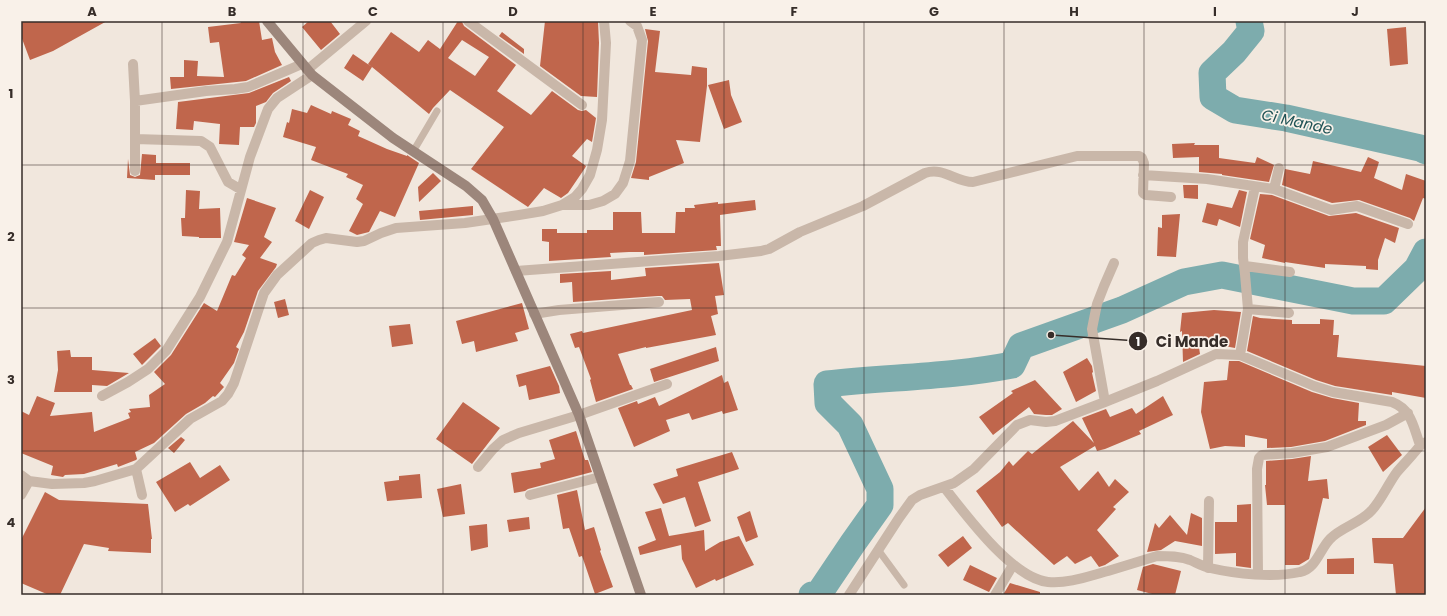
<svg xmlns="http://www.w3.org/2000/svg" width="1447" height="616" viewBox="0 0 1447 616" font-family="Poppins,sans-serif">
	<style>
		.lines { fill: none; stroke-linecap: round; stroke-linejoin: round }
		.river { stroke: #7dacad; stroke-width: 27 }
		.building { fill: #c0664c; fill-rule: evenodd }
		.service { stroke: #c9b7a9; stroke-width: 7 }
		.minor { stroke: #c9b7a9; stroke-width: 10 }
		.secondary { stroke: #9c867b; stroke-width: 10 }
		.grid { fill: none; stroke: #362d29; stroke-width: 1; stroke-opacity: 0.55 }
		.labels { text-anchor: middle; stroke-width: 3.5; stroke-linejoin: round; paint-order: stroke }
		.water-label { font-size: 15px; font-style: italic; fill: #205356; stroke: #f9f1e9 }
		.leader { fill: none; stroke: #362d29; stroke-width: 1.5 }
		.callout-dot { fill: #362d29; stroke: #f9f1e9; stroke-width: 1.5 }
		.mark-label { font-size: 12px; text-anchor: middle; font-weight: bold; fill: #fff }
		.callout-label { font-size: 15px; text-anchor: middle; font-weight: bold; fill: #362d29; stroke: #f9f1e9; stroke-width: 3.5; stroke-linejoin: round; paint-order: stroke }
		.neatline { fill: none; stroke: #362d29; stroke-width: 1.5 }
		.grid-label { font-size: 13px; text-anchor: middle; font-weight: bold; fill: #362d29 }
	</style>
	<rect width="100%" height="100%" fill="#f1e7dd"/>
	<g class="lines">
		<path class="river" d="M1249,21L1251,31L1234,52L1212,73L1213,97L1235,110L1286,118L1420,148L1426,151
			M812,595H818L853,543L880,505V489L850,425L828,403L827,384C888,377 951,377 1012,365L1021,346L1122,310L1184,282L1222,275L1353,301H1384L1417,269L1426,252"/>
	</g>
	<path class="building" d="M21,21H107L53,51L30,60L21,36Z
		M240,21H259L262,40L272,38L275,52L282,65L246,81L171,89L170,77H184V60L198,61L197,76L224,77L219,42L210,43L208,27L241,23Z
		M309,21H330L340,34L321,50L302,27Z
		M458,21L462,22L464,26L516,65L497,91L531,115L552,91L578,110L582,111L586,110L596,118L592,142L587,139L572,156L586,166L585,168L568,193L561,198L544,188L528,207L471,169L504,127L450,90L433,108L429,114L372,67L363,81L344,68L353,54L372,67L368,64L391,32L419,52L428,40L440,49ZM462,40L489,57L475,76L448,58Z
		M545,21H598L599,43L597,97L581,96L540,66Z
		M1406,27L1408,64L1390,66L1387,29Z
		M645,29L660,31L655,72L691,75L692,66L707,68V86L700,142L676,140L684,163L649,177V180L631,178L636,162L648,41Z
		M502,32L524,49V54L499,36Z
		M289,77L291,81L273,93L266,102L256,106V123L254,127H240L239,145L219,144L220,124L194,121L193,130L176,129L178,102L249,93Z
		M729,80L731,95L742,122L724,129L708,85Z
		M311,105L331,114L332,111L351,119L348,125L360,131L358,136L387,149L407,156V155L419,163L395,217L380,211L369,232L357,235L349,231L363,204L356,199L363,185L346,177L348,174L311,160L316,147L283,137L287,122L289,123L292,109L307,113Z
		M1195,143L1194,145H1219V158L1255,163L1257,157L1274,165L1269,182L1222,175V174L1199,172V157L1173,158L1172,144Z
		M142,154L156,155V163H190V175H155V180L127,178L128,159L130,175L135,177L140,175Z
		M1368,157L1379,162L1374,178L1402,190L1406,174L1426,181V199L1423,198L1414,221L1410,218L1359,200L1332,203L1282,185L1285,169L1310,174L1313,161L1361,172Z
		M433,173L441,181L419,202L418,187Z
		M1183,185H1198V199L1184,198Z
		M186,190L200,191L199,209L220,208L221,238H199V237L182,236L181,218H185Z
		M310,190L324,197L309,229L295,221Z
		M1239,190L1247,192L1240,227L1219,219L1217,226L1202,222L1207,203L1232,208Z
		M1260,194L1272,195L1329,216L1356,213L1399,228L1395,243L1385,238L1378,260V270L1366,269V266L1325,264V268L1285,262V263L1262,258L1265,245L1250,239Z
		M247,198L276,208L264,237L272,242L260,258L277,264L276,267L258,291L244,332L236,347L239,349L234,363L220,383L224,387L215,397L213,396L205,403L186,414L154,443L135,452L137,459L136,460L118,467L117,464L84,474L65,475L63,477L51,475L53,466L21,453V411L29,415L37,396L55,403L50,416L92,412L94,432L130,418L128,413L131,412L129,409L150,407L149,395L165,384L154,372L171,355L204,303L217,311L232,275L235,276L246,258L242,255L249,245L234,242Z
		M755,200L756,210L720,215L721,246H716L717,250L644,255V252H629L610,253L611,257L549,261V242L542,241V229H557V233H587V230H613V212H641L642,233H675L676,212H685V208H695L694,205L718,202V204Z
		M473,206V215L420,220L419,211Z
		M1180,214L1176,257L1157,256L1158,227L1162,228V215Z
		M719,263L724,295L715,296L718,314L711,316L716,335L646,348V347L618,354L630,385H631L633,389L596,402L590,380L591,379L579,347L575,348L570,334L582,331L583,333L692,310L690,299L665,300L662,296H658L573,302L572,282L560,283V274L611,271V280L646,276L645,268Z
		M285,299L289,315L278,318L274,302Z
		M522,303L529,329L515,333L518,341L476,352L474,341L462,344L456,321Z
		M1214,310L1241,312L1235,348L1198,341L1200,354L1183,362L1182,331L1180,332L1182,313Z
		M1253,316L1260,318L1292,320V324H1320V319L1334,320L1333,335H1339L1337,357L1426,366V398L1392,392V395L1335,386L1316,380L1247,351Z
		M410,324L413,344L392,347L389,326Z
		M155,338L161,346L142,365L133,354Z
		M716,347L719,361L654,382L650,369Z
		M70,350L71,357H92V370L129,373L107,386L92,385V392H54L58,370L57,351Z
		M1087,358L1092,366L1093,372L1092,373L1096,391L1076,402L1063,372Z
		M1229,361H1239L1312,392L1332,398L1359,403L1358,421H1366V425L1325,441L1291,447L1267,448V439L1245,435V447L1225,446L1210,449L1201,412L1204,382L1227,380Z
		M550,366L559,386L560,393L529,400L526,385L519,387L516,375Z
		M722,375L724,383L728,381L738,410L723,414L722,411L692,420L689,413L666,420L670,431L634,447L618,408L637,401L638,404L655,397L659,406Z
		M1035,380L1062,409L1052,415H1046L1034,414L1029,407L993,435L979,417L1013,393L1011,391Z
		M1163,396L1173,415L1139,431L1141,434L1105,449L1097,451L1095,446L1060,467L1079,491L1098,471L1109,487L1115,479L1129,492L1113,507L1116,509L1097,530L1119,556L1105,565L1099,567L1091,556L1075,564L1067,556L1054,565L1008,523L1002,527L976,491L1000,472L1009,461L1013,466L1028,451L1032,454L1073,421L1094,443L1082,418L1106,409L1110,417L1132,408L1136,414Z
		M463,402L500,428L472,464L436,439Z
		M576,431L585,460H588L592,472L528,489L525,491L514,493L511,473L541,468L540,463L555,459L549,440Z
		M1387,435L1402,455L1383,472L1368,447Z
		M181,437L185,440L174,453L168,448Z
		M732,452L739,469L698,482L711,521L695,527L685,497L663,504L653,484L678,476L676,469Z
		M1311,456L1308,481L1327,479L1329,499L1323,498L1309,559L1299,565H1285V505H1267L1265,485H1266V461L1292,459Z
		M190,462L200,478L220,465L230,480L190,506L188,504L175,512L156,482Z
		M420,474L422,498L387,501L384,482L399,480V476Z
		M461,484L465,514L443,517L437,489Z
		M577,490L585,530L594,527L601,550L600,551L613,587L595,594L582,556L579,557L569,528L563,529L557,495Z
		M45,492L59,500L148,504L152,539H151V553L108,551L109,548L84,544L60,595H49L21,583V540Z
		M1251,504V568L1236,566V553L1215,554V522H1237V505Z
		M1426,507V595H1396L1393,564L1374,563L1372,538H1403Z
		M661,508L669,536L704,530L705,551L720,542L739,536L754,565L716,581L715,579L696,588L682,559L681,545L640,555L638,547L656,540L645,512Z
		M750,511L758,537L746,542L737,517Z
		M1191,513L1202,518V546L1175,541L1161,550L1147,552L1155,523L1159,528L1170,515L1187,535Z
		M529,517L530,529L509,532L507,520Z
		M487,524L488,547L471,551L469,526Z
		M963,536L972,548L948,567L938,555Z
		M1354,558V574H1327V559Z
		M1153,564L1181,571L1175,595H1156L1137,590L1143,567Z
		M970,565L997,578L989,592L963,580Z
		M1010,583L1040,592V595H1003Z"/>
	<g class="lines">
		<path class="service" d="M414,150L437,111
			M879,551L904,585"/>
		<path class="minor" d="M468,21L582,105
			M133,64L135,101V171
			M307,70L366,21
			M135,101L206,91L235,89L248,87L302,64
			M135,139L201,141L210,147L228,182L240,189
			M1143,175L1207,179L1274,189L1279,168
			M1274,189L1331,210L1357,206L1408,224
			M562,205H589L603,201L615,194L623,183L630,161L642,40L637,26L630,21
			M1245,266L1290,272
			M516,271L719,256L761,251L769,249L800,232L863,206L925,173C944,167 955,182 973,182L1077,156H1139L1142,158L1144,163L1143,193L1146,195L1171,197
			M1248,309L1289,313
			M534,314L559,310L659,302
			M1240,355L1248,309L1245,274L1243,258V242L1255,187
			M102,396L128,382L148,369L166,351L200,297L227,242L250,157L268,109L277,98L312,75
			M1105,402L1092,329L1097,304L1104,286L1114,263
			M478,467L493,449L503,440L519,433L579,415L667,384
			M136,469L142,495
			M21,475L29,481L52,484L84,483L95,481L136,469L190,419L222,401L228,394L234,383L264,293L277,275L312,243L319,240L326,238L357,242L364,241L381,233L396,228L465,223L519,215L543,211L562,205L575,197L582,189L590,175L597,150L602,120L606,43L604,21
			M944,487C966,515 1012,578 1048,582C1068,584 1089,576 1108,571C1124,566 1141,561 1157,556C1169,556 1180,556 1190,560C1197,563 1203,567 1210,568C1236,574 1274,578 1300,572C1316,569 1320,549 1330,539C1341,527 1361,523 1372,510C1382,499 1388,484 1397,472C1402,466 1408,460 1413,454C1418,449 1419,445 1426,442
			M21,495L29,481
			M530,495L600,477
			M1208,568L1209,501
			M1258,574L1257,469L1259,458L1262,455L1292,453L1327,447L1386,425L1408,413
			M849,595L899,518L912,500L920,495L954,483L974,469L1017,425L1030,420L1046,422L1055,421L1105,402L1157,381L1216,354L1240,355L1314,386L1333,392L1392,402C1412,410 1413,426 1420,445
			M995,595L1013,565"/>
		<path class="secondary" d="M267,21L312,75L393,138L466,186L482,200L493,219L579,415L641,595"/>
	</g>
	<path class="grid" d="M162,21V595M303,21V595M443,21V595M583,21V595M724,21V595M864,21V595M1004,21V595M1144,21V595M1285,21V595M21,165H1426M21,308H1426M21,451H1426"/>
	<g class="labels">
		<g class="water-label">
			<text transform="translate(1297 122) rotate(12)" y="5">Ci Mande</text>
		</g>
	</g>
	<path class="leader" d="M1051 335L1138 341"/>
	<g class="callout-dot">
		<circle cx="1051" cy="335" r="4"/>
		<circle cx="1138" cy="341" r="10"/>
	</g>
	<g class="mark-label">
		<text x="1138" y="346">1</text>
	</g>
	<g class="callout-label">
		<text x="1192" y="347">Ci Mande</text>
	</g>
	<rect width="1447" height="616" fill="none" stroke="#f9f1e9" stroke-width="44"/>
	<rect x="22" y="22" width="1403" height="572" class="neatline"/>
	<g class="grid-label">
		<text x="92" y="16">A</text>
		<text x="232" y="16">B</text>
		<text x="373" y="16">C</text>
		<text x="513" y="16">D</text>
		<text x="653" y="16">E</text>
		<text x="794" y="16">F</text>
		<text x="934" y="16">G</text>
		<text x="1074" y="16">H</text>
		<text x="1215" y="16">I</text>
		<text x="1355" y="16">J</text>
		<text x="11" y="98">1</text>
		<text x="11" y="241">2</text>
		<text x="11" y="384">3</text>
		<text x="11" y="527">4</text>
	</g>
</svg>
